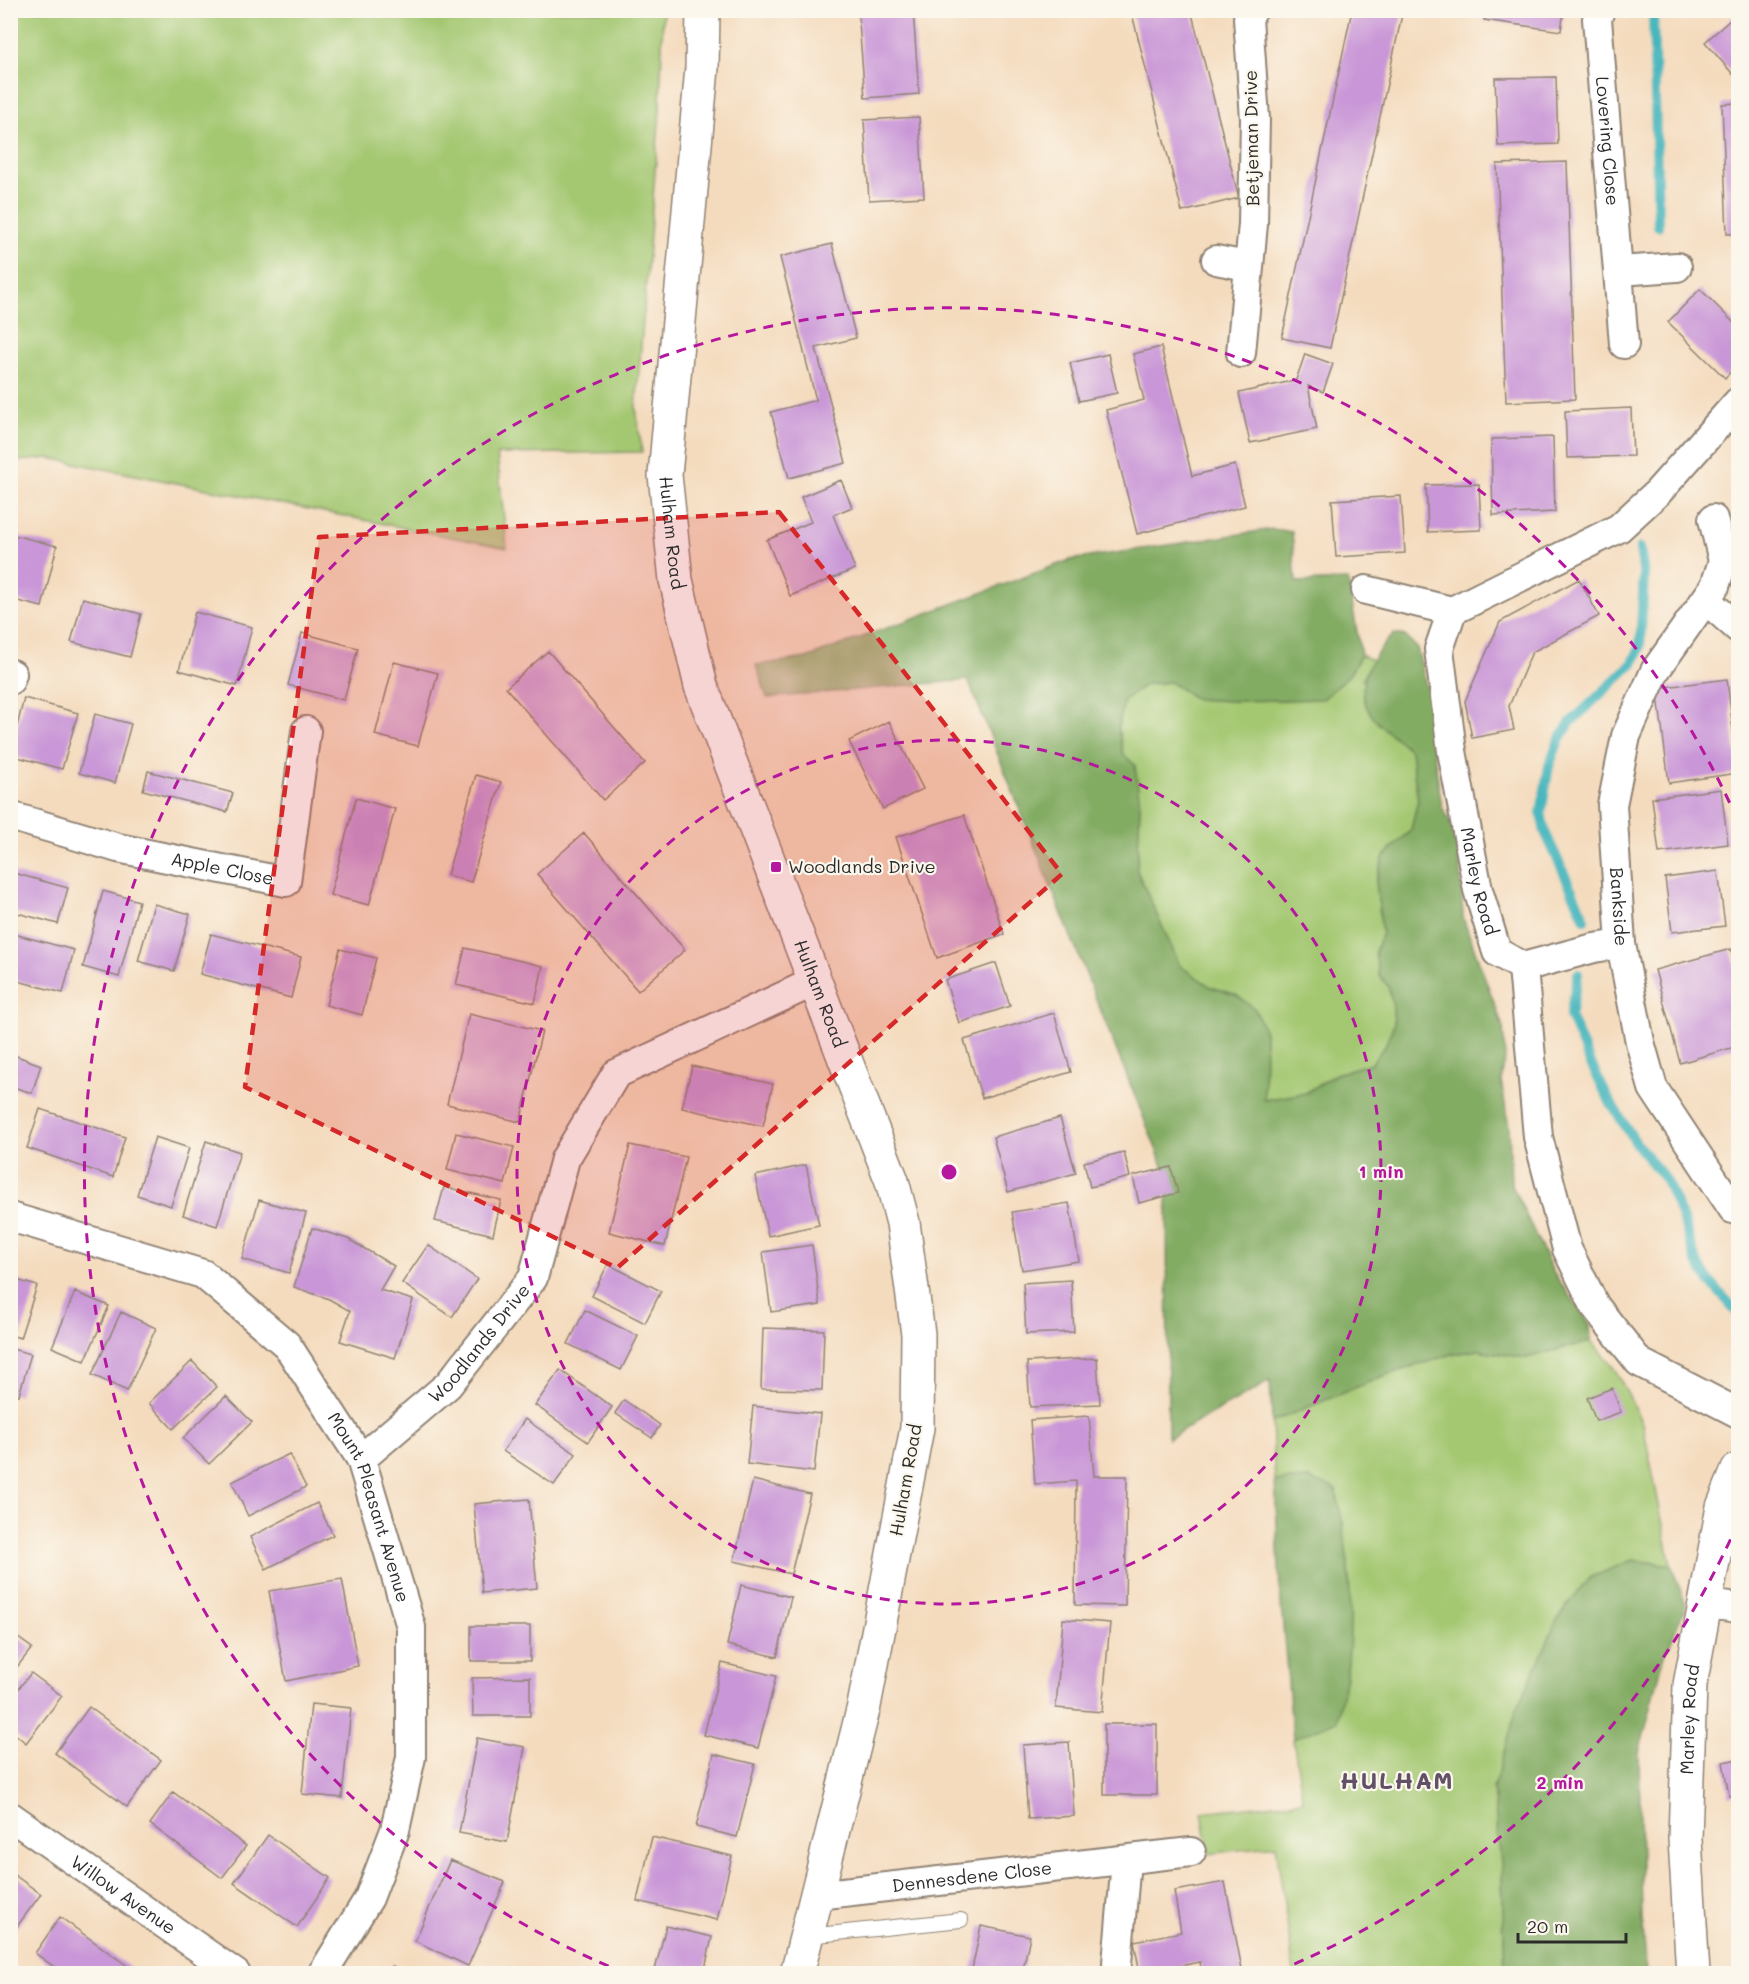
<svg xmlns="http://www.w3.org/2000/svg" width="1749" height="1984" viewBox="0 0 1749 1984" font-family="Mali,sans-serif">
	<style>
		.green { fill: #a4c872; stroke: #687a4e; stroke-width: 1.5 }
		.forest { fill: #83ac64; stroke: #576c48; stroke-width: 1.5 }
		.lines { fill: none; stroke-linecap: round; stroke-linejoin: round }
		.stream { stroke: #47b6bd; stroke-width: 10 }
		.building { fill: #c996d7 }
		.lane-casing { stroke: #908374; stroke-width: 16 }
		.street-casing { stroke: #908374; stroke-width: 32 }
		.secondary-casing { stroke: #908374; stroke-width: 36 }
		.lane { stroke: #fff; stroke-width: 14 }
		.street { stroke: #fff; stroke-width: 28 }
		.secondary { stroke: #fff; stroke-width: 33 }
		.marked { fill: #d62828; fill-opacity: 0.2; stroke: #d62828; stroke-width: 4.5; stroke-dasharray: 12 8; stroke-linejoin: round }
		.ring { fill: none; stroke: #b5179e; stroke-width: 3; stroke-dasharray: 10 8 }
		.poi-dot { fill: #b5179e; stroke: #fbf7ec; stroke-width: 2 }
		.labels { text-anchor: middle; stroke-width: 4.5; stroke-linejoin: round; paint-order: stroke }
		.street-label { font-size: 18px; fill: #2b2b2b; stroke: #fbf7ec }
		.poi-label { font-size: 18px; fill: #2b2b2b; stroke: #fbf7ec; text-anchor: start }
		.district-label { font-size: 24px; font-weight: bold; letter-spacing: 1.5px; fill: #625067; stroke: #fbf7ec }
		.centre { fill: #b5179e; stroke: #fbf7ec; stroke-width: 3 }
		.ring-label { font-size: 18px; text-anchor: middle; font-weight: bold; fill: #b5179e; stroke: #fbf7ec; stroke-width: 4.5; stroke-linejoin: round; paint-order: stroke }
	</style>
	<rect width="100%" height="100%" fill="#fbf7ec"/>
	<filter id="ink" filterUnits="userSpaceOnUse"><feTurbulence type="fractalNoise" baseFrequency=".0167" numOctaves="2"/><feDisplacementMap in="SourceGraphic" scale="12" xChannelSelector="R" yChannelSelector="G"/><feConvolveMatrix kernelMatrix="1 2 1 2 8 2 1 2 1" color-interpolation-filters="sRGB"/></filter>
	<filter id="wash" filterUnits="userSpaceOnUse"><feTurbulence type="fractalNoise" baseFrequency=".008" numOctaves="4" result="noise"/><feDisplacementMap in="SourceGraphic" scale="24" xChannelSelector="R" yChannelSelector="G"/><feGaussianBlur stdDeviation="1.35" result="paint"/><feColorMatrix in="noise" values="0 0 0 0 0 0 0 0 0 0 0 0 0 0 0 0 0 1.4 0 .05"/><feComposite in="paint" operator="in"/></filter>
	<g filter="url(#wash)">
		<rect width="100%" height="100%" fill="#f4dbbe"/>
		<path class="green" d="M11,10L663,11L660,110L636,408L642,452L497,454L507,548L49,458L11,462Z
			M1361,655L1374,661L1362,679L1395,736L1411,751L1418,800L1411,830L1384,856L1376,881L1382,933L1375,952L1379,975L1388,986L1393,1006L1394,1024L1386,1044L1372,1063L1336,1074L1306,1093L1264,1100L1265,1032L1236,995L1211,987L1180,966L1137,871L1140,805L1123,754L1118,728L1124,700L1146,684L1171,682L1196,699L1232,701L1323,699L1349,675Z
			M1591,1341L1616,1371L1643,1425L1671,1565L1632,1560L1493,1789L1502,1871L1505,1973H1294L1276,1845L1209,1854L1202,1812L1303,1801L1293,1739L1337,1721L1348,1663L1349,1580L1343,1522L1310,1479L1275,1481L1272,1422L1386,1375L1452,1354L1479,1350L1526,1358Z"/>
		<path class="forest" d="M1273,529L1292,532L1296,582L1348,580L1361,655L1349,675L1323,699L1232,701L1196,699L1170,682L1146,684L1124,700L1118,728L1123,754L1135,765L1140,805L1137,871L1180,966L1211,987L1236,995L1255,1009L1265,1032L1264,1100L1306,1093L1336,1074L1372,1063L1386,1044L1394,1024L1393,1006L1388,986L1379,975L1375,952L1382,933L1376,881L1384,856L1411,830L1418,800L1411,751C1400,740 1385,731 1375,720C1349,689 1370,658 1394,634L1405,636L1417,648L1432,709V740L1442,807L1450,821L1460,859L1463,918L1503,1027L1505,1057L1501,1081L1509,1127L1511,1183L1554,1274L1590,1324L1591,1341L1526,1358L1479,1350L1452,1354L1386,1375L1272,1422L1270,1381L1168,1439L1167,1176L968,680L767,698L756,665L806,658L1070,560Z
			M1310,1479L1336,1489C1348,1545 1354,1605 1348,1662C1346,1682 1340,1702 1337,1721L1293,1739L1280,1592L1275,1481Z
			M1632,1560L1671,1565L1686,1605L1663,1661L1639,1753L1642,1918L1647,1973H1505L1502,1871L1493,1789L1516,1712L1558,1618L1589,1578Z"/>
		<g class="lines">
			<path class="stream" d="M1653,10L1658,226
				M1585,919L1545,832L1541,813L1549,766L1559,740L1570,723L1633,663L1640,647L1644,576L1640,548
				M1578,974L1570,1016L1587,1056L1609,1100L1636,1143L1666,1180L1684,1222L1696,1261L1711,1283L1738,1313"/>
		</g>
		<g id="blocks">
			<path class="building" d="M858,10H913L919,94L865,98Z
				M1131,10H1191L1239,198L1182,212Z
				M1352,10H1403L1330,348L1282,338Z
				M1485,10H1564L1561,31L1484,20Z
				M1738,13V80L1705,42Z
				M1556,77L1558,144L1498,146L1495,78Z
				M1738,103V234H1727L1722,104Z
				M919,117L924,197L869,200L864,120Z
				M1567,162L1575,399L1506,402L1497,164Z
				M832,244L856,338L816,348L846,463L789,478L771,412L816,400L780,257Z
				M1700,289L1738,327V364L1725,378L1668,322Z
				M1161,347L1192,476L1235,465L1245,506L1137,534L1106,410L1144,400L1133,354Z
				M1108,354L1117,393L1079,401L1070,363Z
				M1305,354L1333,364L1323,392L1308,386L1317,429L1250,443L1239,393L1296,380Z
				M1631,408L1633,456L1567,458L1565,411Z
				M1553,437L1555,512L1493,515L1491,439Z
				M841,480L852,507L833,515L855,569L790,596L767,540L811,522L801,497Z
				M1479,484L1481,530L1428,532L1426,485Z
				M1401,496L1405,553L1336,557L1332,500Z
				M10,534L57,546L42,607L10,599Z
				M1579,579L1599,616L1532,652L1509,706L1514,730L1472,738L1465,701L1500,622Z
				M83,598L141,614L130,657L71,642Z
				M195,612L252,627L237,686L179,670Z
				M302,633L358,648L344,700L288,685Z
				M548,651L645,763L603,800L506,688Z
				M394,662L438,673L418,746L375,735Z
				M1727,679L1738,773L1669,783L1657,688Z
				M24,698L78,713L62,769L10,755Z
				M95,714L131,724L115,783L79,773Z
				M889,721L923,789L883,809L849,741Z
				M148,771L233,793L227,812L143,790Z
				M476,775L501,782L471,882L447,875Z
				M1721,789L1728,844L1659,853L1652,798Z
				M356,798L395,809L369,905L330,895Z
				M964,815L1004,934L937,958L896,837Z
				M584,833L685,950L638,991L537,874Z
				M1718,871L1725,926L1672,932L1665,878Z
				M10,872L68,888L58,924L10,911Z
				M103,891L139,901L119,977L83,967Z
				M154,904L190,914L174,971L138,961Z
				M10,933L74,950L63,993L10,979Z
				M211,934L301,957L291,998L200,974Z
				M465,948L543,966L535,1003L456,985Z
				M340,949L376,958L362,1015L326,1005Z
				M1731,949L1738,976V1046L1680,1063L1655,970Z
				M996,963L1010,1006L959,1023L945,980Z
				M1054,1013L1071,1072L982,1098L964,1040Z
				M469,1014L542,1031L520,1122L447,1104Z
				M14,1055L41,1065L32,1093L10,1086V1064Z
				M692,1066L773,1084L763,1126L682,1108Z
				M40,1109L125,1137L113,1177L27,1148Z
				M1060,1118L1076,1173L1008,1192L993,1137Z
				M456,1133L514,1147L505,1184L447,1170Z
				M155,1137L189,1148L171,1206L137,1195Z
				M206,1141L240,1152L217,1226L183,1215Z
				M630,1145L686,1157L665,1246L609,1232Z
				M1124,1152L1130,1177L1090,1187L1084,1162Z
				M806,1165L819,1225L768,1236L755,1176Z
				M1171,1167L1178,1193L1139,1203L1133,1176Z
				M444,1187L501,1200L493,1235L435,1221Z
				M259,1200L306,1213L289,1273L242,1259Z
				M1069,1203L1079,1261L1022,1270L1012,1212Z
				M312,1228L348,1239L394,1266L380,1290L413,1300L395,1358L340,1341L350,1311L329,1299L294,1287Z
				M428,1245L477,1279L452,1317L402,1283Z
				M812,1245L820,1305L771,1312L763,1252Z
				M608,1264L661,1291L645,1323L592,1296Z
				M10,1278L37,1286L20,1338L10,1335Z
				M1071,1280L1074,1332L1026,1334L1023,1283Z
				M75,1292L109,1306L85,1361L52,1347Z
				M585,1310L638,1336L621,1370L568,1344Z
				M121,1312L156,1328L127,1391L92,1375Z
				M763,1328L824,1330L822,1390L761,1389Z
				M12,1349L31,1354L19,1395L10,1393Z
				M1097,1358L1100,1404L1030,1407L1027,1362Z
				M192,1361L217,1387L173,1429L149,1403Z
				M560,1370L612,1407L588,1442L535,1405Z
				M1612,1388L1621,1412L1596,1421L1587,1398Z
				M226,1396L252,1422L209,1464L183,1438Z
				M624,1400L660,1425L652,1438L615,1413Z
				M753,1406L820,1414L814,1472L747,1464Z
				M1089,1416L1094,1476H1127L1125,1606L1075,1605L1076,1481L1035,1484L1030,1420Z
				M525,1419L576,1454L554,1485L503,1451Z
				M289,1454L306,1487L248,1516L232,1482Z
				M753,1480L810,1494L791,1574L734,1561Z
				M529,1499L537,1588L482,1593L474,1504Z
				M317,1503L333,1535L266,1569L250,1537Z
				M342,1579L358,1666L286,1681L269,1591Z
				M741,1585L791,1597L777,1657L727,1645Z
				M1063,1619L1110,1623L1102,1712L1056,1708Z
				M471,1626H530V1661H471Z
				M10,1632L32,1648L10,1676Z
				M722,1663L776,1676L758,1748L704,1735Z
				M31,1673L62,1696L26,1743L10,1730V1699Z
				M530,1677V1716H473L472,1678Z
				M311,1704L351,1708L342,1798L302,1794Z
				M89,1707L161,1760L127,1807L55,1753Z
				M1104,1724H1157V1795H1104Z
				M477,1738L525,1747L507,1842L459,1833Z
				M1069,1742L1074,1816L1028,1819L1023,1745Z
				M714,1754L755,1764L737,1837L696,1827Z
				M1738,1759V1794L1729,1796L1723,1762Z
				M173,1792L246,1846L222,1878L150,1824Z
				M268,1835L330,1878L297,1927L234,1883Z
				M652,1837L732,1856L717,1920L637,1901Z
				M450,1860L505,1882L468,1966L415,1941Z
				M10,1872L41,1894L10,1936Z
				M1225,1882L1243,1974H1202L1200,1962L1140,1974L1134,1941L1181,1932L1174,1891Z
				M60,1917L133,1970L131,1974H64L35,1953Z
				M666,1926L712,1937L704,1974H654Z
				M981,1926L1030,1936L1022,1974H971Z
				M392,1966L404,1974H387Z"/>
		</g>
	</g>
	<g filter="url(#ink)">
		<use href="#blocks" fill-opacity="0" stroke="#908374" stroke-width="1.5"/>
		<g class="lines">
			<g class="lane-casing">
				<path id="lane" d="M808,1936L961,1920"/>
			</g>
			<g class="street-casing">
				<g id="street">
					<path id="s1" d="M1600,10L1597,19L1624,344"/>
					<path d="M1216,260L1247,266"/>
					<path d="M1619,271L1677,267"/>
					<path d="M1241,353L1253,224L1255,119L1248,18L1253,10"/>
					<path id="s2" d="M1738,402L1658,492L1619,528L1452,611L1439,649L1452,751L1478,890L1497,952L1523,967L1538,1137L1567,1249L1595,1306L1639,1362L1738,1413"/>
					<path id="s3" d="M1713,519L1723,561L1715,586L1655,671L1626,736L1612,805L1621,944L1640,1042L1653,1088L1733,1209"/>
					<path d="M1366,590L1452,611"/>
					<path d="M1706,600L1738,628"/>
					<path d="M10,680L12,674"/>
					<path id="s4" d="M10,816L118,848L286,882L306,731"/>
					<path d="M1523,967L1594,948L1621,944"/>
					<path id="s5" d="M10,1217L203,1274L287,1345L361,1459L411,1627V1757L395,1830L369,1898L322,1974"/>
					<path id="s6" d="M361,1459L448,1385L533,1278L565,1159L616,1074L814,982"/>
					<path d="M1707,1604L1738,1608"/>
					<path id="s7" d="M10,1816L236,1974"/>
					<path id="s8" d="M817,1895L1191,1852"/>
					<path d="M1117,1963L1126,1861"/>
				</g>
			</g>
			<g class="secondary-casing">
				<g id="secondary">
					<path id="s9" d="M703,10L702,68L665,475L676,580L701,686L892,1181L903,1223L918,1334L917,1428L864,1706L797,1974"/>
					<path id="s10" d="M1693,1974L1685,1839L1690,1685L1723,1507L1738,1470"/>
				</g>
			</g>
			<use href="#lane" class="lane"/>
			<use href="#street" class="street"/>
			<use href="#secondary" class="secondary"/>
		</g>
	</g>
	<path class="marked" d="M779,512L1062,874L617,1268L245,1087L319,537Z"/>
	<g class="ring">
		<circle cx="949" cy="1172" r="432"/>
		<path d="M1738 1523A864 864 0 0 1 1273 1973M625 1973A864 864 0 1 1 1738 821"/>
	</g>
	<rect class="poi-dot" x="770" y="861" width="12" height="12" rx="3"/>
	<g class="labels">
		<g class="street-label">
			<text transform="translate(1252 138) rotate(-91)" y="6">Betjeman Drive</text>
			<text dy="6" stroke="none"><textPath href="#s1" startOffset="132">Lovering Close</textPath></text>
			<text dy="6" stroke="none"><textPath href="#s9" startOffset="525">Hulham Road</textPath></text>
			<text dy="6" stroke="none"><textPath href="#s4" startOffset="219">Apple Close</textPath></text>
			<text dy="6" stroke="none"><textPath href="#s2" startOffset="636">Marley Road</textPath></text>
			<text dy="6" stroke="none"><textPath href="#s3" startOffset="417">Bankside</textPath></text>
			<text dy="6" stroke="none"><textPath href="#s9" startOffset="1011">Hulham Road</textPath></text>
			<text dy="6" stroke="none"><textPath href="#s6" startOffset="166">Woodlands Drive</textPath></text>
			<text transform="translate(906 1480) rotate(-80)" y="6">Hulham Road</text>
			<text dy="6" stroke="none"><textPath href="#s5" startOffset="495">Mount Pleasant Avenue</textPath></text>
			<text dy="6" stroke="none"><textPath href="#s10" startOffset="255">Marley Road</textPath></text>
			<text dy="6" stroke="none"><textPath href="#s8" startOffset="156">Dennesdene Close</textPath></text>
			<text dy="6" stroke="none"><textPath href="#s7" startOffset="138">Willow Avenue</textPath></text>
		</g>
		<g class="poi-label">
			<text x="788" y="873">Woodlands Drive</text>
		</g>
		<g class="district-label">
			<text x="1397" y="1789">HULHAM</text>
		</g>
	</g>
	<circle cx="949" cy="1172" r="9" class="centre"/>
	<g class="ring-label">
		<text x="1381" y="1178">1 min</text>
		<text x="1560" y="1789">2 min</text>
	</g>
	<rect width="1749" height="1984" fill="none" stroke="#fbf7ec" stroke-width="36"/>
	<path d="M1518 1933v9h108v-9" fill="none" stroke="#2b2b2b" stroke-width="3"/>
	<text x="1527" y="1933" font-size="18" fill="#2b2b2b" stroke="#fbf7ec" stroke-width="4.5" paint-order="stroke">20 m</text>
</svg>
